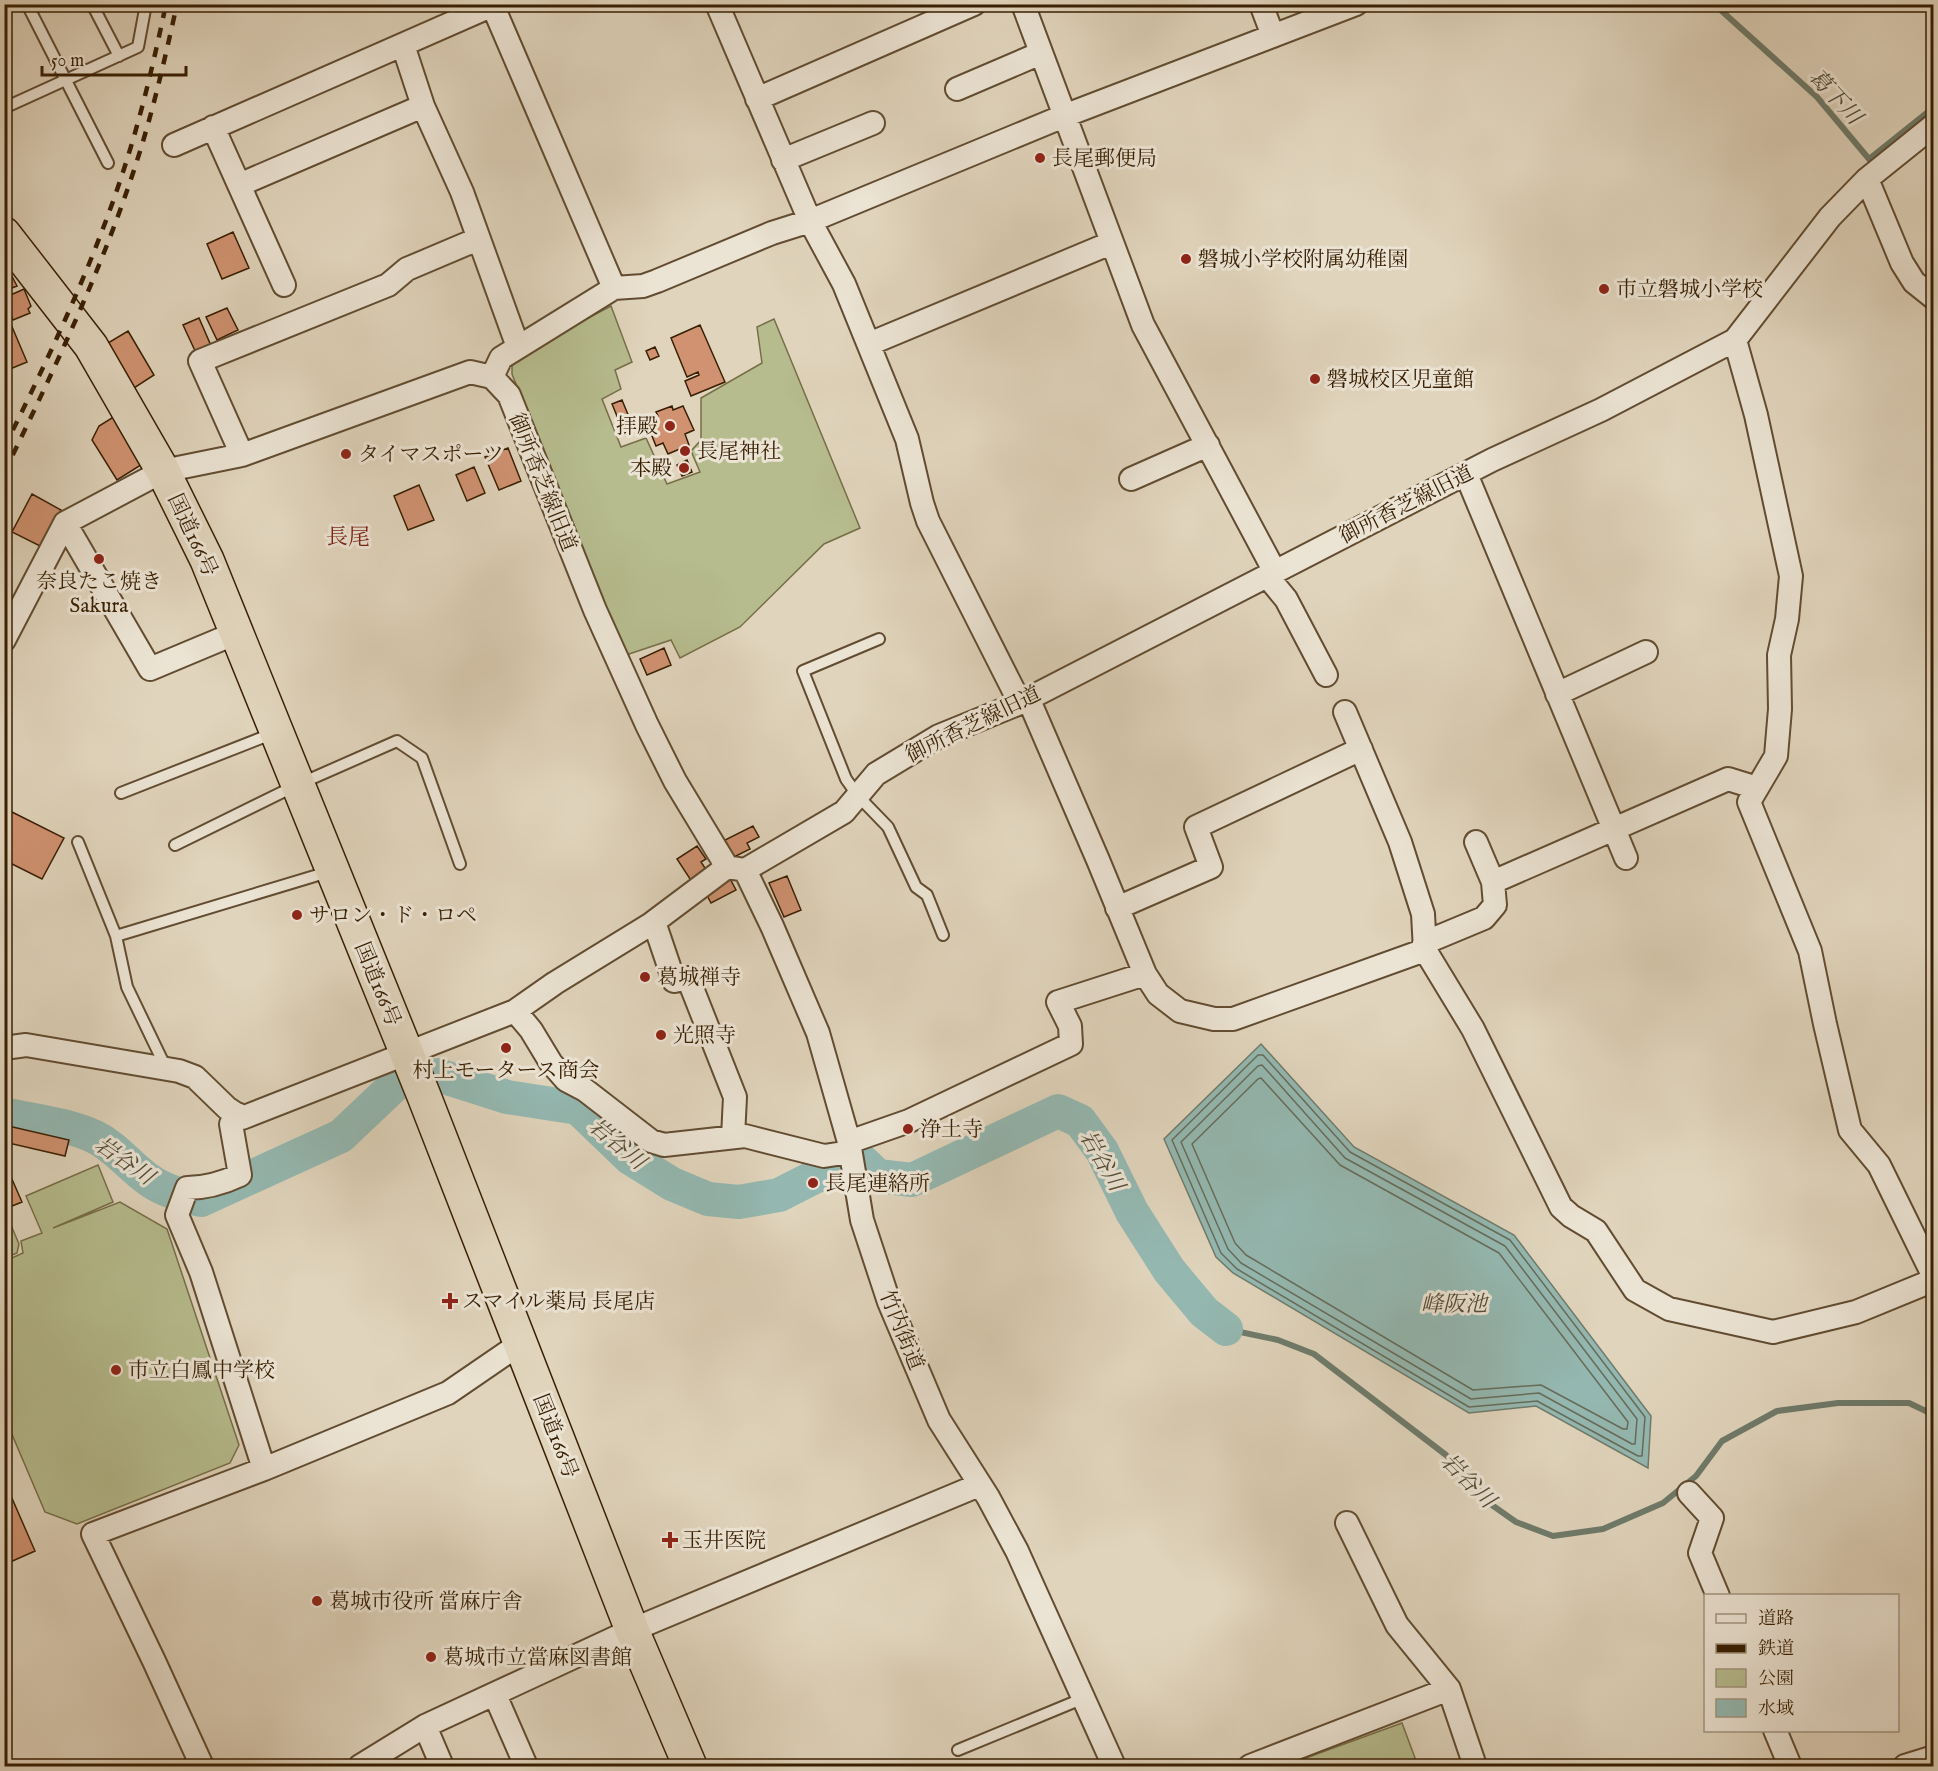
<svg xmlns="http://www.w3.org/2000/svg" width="1938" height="1771" viewBox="0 0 1938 1771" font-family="'IM FELL English','Noto Serif JP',serif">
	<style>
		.green { fill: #b6bc8e; stroke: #776e48; stroke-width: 1.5 }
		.water { fill: #94b8b1; stroke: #6f7b6b; stroke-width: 1.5 }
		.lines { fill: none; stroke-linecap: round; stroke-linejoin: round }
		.shore { stroke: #666c5a; stroke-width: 1.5 }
		.stream { stroke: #6f7b6b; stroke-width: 6 }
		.river { stroke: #94b8b1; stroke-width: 34 }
		.building { fill: #d09271; stroke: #381f03; stroke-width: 1.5 }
		.service-casing { stroke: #624c31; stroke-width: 14 }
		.minor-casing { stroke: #624c31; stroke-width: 26 }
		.trunk-casing { stroke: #381f03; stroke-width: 36 }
		.service { stroke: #ebe3d3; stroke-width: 10 }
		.minor { stroke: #ebe3d3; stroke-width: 22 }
		.trunk { stroke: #e0d4bc; stroke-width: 33 }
		.rail { stroke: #381f03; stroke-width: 4.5; stroke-dasharray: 10 10; stroke-linecap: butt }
		.poi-dot { fill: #8f2418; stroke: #ebe3d3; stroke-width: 2 }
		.labels { text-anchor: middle; stroke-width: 6; stroke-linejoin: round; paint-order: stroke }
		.poi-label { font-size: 21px; fill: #381f03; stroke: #ebe3d3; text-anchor: start }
		.street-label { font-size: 21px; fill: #381f03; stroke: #ebe3d3 }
		.water-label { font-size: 22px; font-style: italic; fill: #544d37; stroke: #ebe3d3 }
		.neighbourhood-label { font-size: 22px; fill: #7a1f14; stroke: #ebe3d3 }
	</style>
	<rect width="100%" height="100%" fill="#e0d4bc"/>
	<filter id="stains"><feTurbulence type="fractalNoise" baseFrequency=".00333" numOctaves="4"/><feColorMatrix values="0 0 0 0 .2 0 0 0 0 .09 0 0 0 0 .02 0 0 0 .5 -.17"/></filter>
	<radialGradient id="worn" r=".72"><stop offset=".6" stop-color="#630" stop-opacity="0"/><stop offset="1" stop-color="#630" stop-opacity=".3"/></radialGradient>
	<path class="green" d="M611,306L632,362L615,370L621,389L602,399L621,447L646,438L667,484L700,472L691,451L701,440V398L762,363L757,327L774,319L860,528L824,544L740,627L680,658L671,640L623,656L512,374V358Z
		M98,1165L113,1202L53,1228L120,1202L167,1229L239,1445L230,1463L77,1524L45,1512L5,1418V1261L23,1253L21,1241L42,1233L26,1196Z
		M5,1211L19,1244L17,1253L5,1258Z
		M1402,1723L1418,1766H1305L1303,1759Z"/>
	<path class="water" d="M1261,1044L1354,1147L1514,1235L1651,1416L1648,1468L1536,1406L1469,1413L1233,1273L1216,1257L1164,1139Z"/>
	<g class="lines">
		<path class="shore" d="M1258,1055H1263L1350,1152L1510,1240L1645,1417L1642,1456H1638L1537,1401L1469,1407L1237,1269L1221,1253L1172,1140Z
			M1262,1065L1345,1158L1505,1246L1637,1419L1635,1444H1632L1539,1393L1471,1399L1241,1263L1228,1249L1181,1142L1258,1066Z
			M1261,1078L1340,1165L1499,1253L1628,1422L1627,1429H1623L1541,1385L1473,1390L1246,1255L1235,1243L1192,1144L1258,1079Z"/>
		<path class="stream" d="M1714,4L1817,97L1869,159L1934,107
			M1226,1329L1278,1340L1314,1354L1446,1455L1478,1488L1489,1503L1516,1522L1553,1536L1603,1529L1663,1503L1696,1476L1722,1441L1777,1411L1838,1403H1909L1934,1415"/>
		<path class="river" d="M4,1114C34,1121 67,1124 95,1137C116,1147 130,1167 149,1180C164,1191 184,1196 201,1200L341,1136L399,1081L438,1075L507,1097L578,1108L630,1158L672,1184L708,1199L739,1202L779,1195L838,1165L859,1158L878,1176L912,1180L1058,1111L1080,1121L1102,1151L1132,1212L1169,1270L1204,1312L1226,1329"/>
	</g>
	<path class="building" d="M233,232L249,268L222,279L207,244Z
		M4,261L17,286L4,291Z
		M24,289L31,306L28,309L30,313L13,320L4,298Z
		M227,308L238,330L217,340L206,317Z
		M199,318L212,348L197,355L183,325Z
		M10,322L27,362L10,369L4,357V324Z
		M700,325L725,382L691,396L685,381L699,375L698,372L687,377L671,338Z
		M128,331L154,375L134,388L108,343Z
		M655,347L659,356L650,360L646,351Z
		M622,400L634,429L624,433L612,404Z
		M672,406L673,410L683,406L694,430L685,434L689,445L668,454L663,443L656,446L646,421L658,416L656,412Z
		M115,416L144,463L117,480L92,440L99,426Z
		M508,448L521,481L499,490L485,457Z
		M687,460L692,472L682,476L677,465Z
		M474,467L485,493L467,501L456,475Z
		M419,485L434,520L408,530L394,496Z
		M32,494L61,510L42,547L12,532Z
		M664,648L671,665L647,675L640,659Z
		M4,808L64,838L42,879L4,860Z
		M753,826L759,837L747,843L750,849L734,857L725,840Z
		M697,846L706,859L701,862L709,874L694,885L677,859Z
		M728,875L736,890L711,903L703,888Z
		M787,876L801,910L784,917L769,883Z
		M4,1125L69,1140L65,1156L4,1142Z
		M4,1161L22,1202L7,1208L4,1203Z
		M4,1480L35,1551L8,1563L4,1556Z"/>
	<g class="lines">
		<g class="service-casing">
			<path id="service" d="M27,4L108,163
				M92,4L119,56
				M4,108L138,47L146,4
				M879,639L803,671L846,779L858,796L888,827L916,887L927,895L943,935
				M121,793L274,733
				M78,842L116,936L127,987L166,1068
				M175,845L297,785L397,741L422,758L460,864
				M116,936L328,872
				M958,1750L1084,1698"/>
		</g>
		<g class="minor-casing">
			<path id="minor" d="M717,4L810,221L844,284L907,439L922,503L928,521L1020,703
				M1023,4L1143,325L1275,572
				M1261,4L1273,36
				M403,45L423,106L462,192L518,347
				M957,89L1041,53
				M757,99L974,4
				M213,127L284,285
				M174,145L493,5
				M783,160L873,123
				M1867,179L1902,263L1914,282L1934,298
				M239,185L423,106
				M614,288L643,286L657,281L772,233L810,221L1064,116L1356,4
				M1735,340L1756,415L1791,576L1787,619L1779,655L1780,709L1776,756L1749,802L1810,951L1825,1024L1850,1130L1879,1165L1934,1277
				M869,344L1111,243
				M492,377L501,358L614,288L492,4
				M242,455L200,361L388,285L407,269L478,239
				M1466,474L1626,858
				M1131,479L1208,445
				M65,523L150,669L236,633
				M1267,576L1286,599L1326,675
				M4,640L65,523L163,471L242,455L470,372L492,377L509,395L595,610L647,725L675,781L727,867L745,870L844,812L876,774L939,736L1020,703L1492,460L1601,410L1735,340L1830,217L1867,179L1934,125
				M1557,694L1646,652
				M1028,698L1098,860L1145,974L1158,994L1180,1011L1214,1019H1233L1425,950L1473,1029L1561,1207L1571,1216L1596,1231L1635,1290L1669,1309L1773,1332L1856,1312L1934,1280
				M1345,712L1400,842L1423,914L1425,950
				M745,870L772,926L818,1033L849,1142L862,1220L889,1302L939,1420L988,1497L1017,1551L1114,1766
				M1493,882L1728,779L1757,788
				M1117,908L1211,867L1196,827L1361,749
				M654,922L674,981L688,978L735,1097L733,1137
				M1424,943L1484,918L1495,905L1493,882L1476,842
				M515,1011L531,1030L551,1063L566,1080L585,1090L651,1141L664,1145L745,1136L824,1156L850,1152
				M4,1048L26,1045L179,1071L195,1077L227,1108L242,1118L515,1011L555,983L651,924L727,867
				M237,1114L231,1124L240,1175C223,1183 207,1188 187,1188L177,1215L201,1272L264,1469
				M849,1142L909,1121L1071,1044L1070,1026L1058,1002L1145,974
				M1689,1493L1712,1518L1700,1553L1718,1596
				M1347,1523L1397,1625L1449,1689L1475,1766
				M495,1695L526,1766
				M425,1726L442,1766
				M1775,1730L1790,1766
				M202,1766L154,1661L93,1534L264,1469L448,1393L521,1343
				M360,1766L425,1726L632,1630L979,1485
				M1250,1766L1449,1689
				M1905,1766L1934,1757"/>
		</g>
		<g class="trunk-casing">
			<path id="trunk" d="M4,234L91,346L163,471L207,560L424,1096L632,1630L690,1766"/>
		</g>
		<use href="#service" class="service"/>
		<use href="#minor" class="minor"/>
		<use href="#trunk" class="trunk"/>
		<path class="rail" d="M4,448C48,359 92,267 123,172C141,117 154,61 166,4
			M4,473C51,376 98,278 132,176C151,120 164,63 177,4"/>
	</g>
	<g class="poi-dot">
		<circle cx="1040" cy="158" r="6"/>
		<circle cx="1186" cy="259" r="6"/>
		<circle cx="1604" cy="289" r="6"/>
		<circle cx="1315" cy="379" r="6"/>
		<circle cx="670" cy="426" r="6"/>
		<circle cx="685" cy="451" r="6"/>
		<circle cx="346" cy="454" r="6"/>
		<circle cx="684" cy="468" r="6"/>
		<circle cx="99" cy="559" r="6"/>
		<circle cx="297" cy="915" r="6"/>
		<circle cx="645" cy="977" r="6"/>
		<circle cx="661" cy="1035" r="6"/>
		<circle cx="506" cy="1048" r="6"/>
		<circle cx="908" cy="1129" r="6"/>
		<circle cx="813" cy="1183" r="6"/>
		<path d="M447 1292h6v6h6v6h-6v6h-6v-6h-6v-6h6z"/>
		<circle cx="116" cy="1370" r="6"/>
		<path d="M667 1531h6v6h6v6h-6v6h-6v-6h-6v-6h6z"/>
		<circle cx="317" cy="1601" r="6"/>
		<circle cx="431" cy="1657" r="6"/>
	</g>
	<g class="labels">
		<g class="poi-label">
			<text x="1052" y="165">長尾郵便局</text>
			<text x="1198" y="266">磐城小学校附属幼稚園</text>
			<text x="1616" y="296">市立磐城小学校</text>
			<text x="1327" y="386">磐城校区児童館</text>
			<text x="658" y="433" text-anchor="end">拝殿</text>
			<text x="697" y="458">長尾神社</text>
			<text x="358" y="461">タイマスポーツ</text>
			<text x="672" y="475" text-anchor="end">本殿</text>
			<text x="99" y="588" text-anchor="middle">奈良たこ焼き<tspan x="99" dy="24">Sakura</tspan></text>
			<text x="309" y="922">サロン・ド・ロペ</text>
			<text x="657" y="984">葛城禅寺</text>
			<text x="673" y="1042">光照寺</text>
			<text x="506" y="1077" text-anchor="middle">村上モータース商会</text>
			<text x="920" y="1136">浄土寺</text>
			<text x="825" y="1190">長尾連絡所</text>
			<text x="462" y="1308">スマイル薬局 長尾店</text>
			<text x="128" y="1377">市立白鳳中学校</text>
			<text x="682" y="1547">玉井医院</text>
			<text x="329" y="1608">葛城市役所 當麻庁舎</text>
			<text x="443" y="1664">葛城市立當麻図書館</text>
		</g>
		<g class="street-label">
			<text transform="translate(543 482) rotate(68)" y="7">御所香芝線旧道</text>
			<text transform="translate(1406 504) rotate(-27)" y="7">御所香芝線旧道</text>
			<text transform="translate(193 535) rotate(65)" y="7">国道166号</text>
			<text transform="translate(973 724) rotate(-26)" y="7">御所香芝線旧道</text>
			<text transform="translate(378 984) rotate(68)" y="7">国道166号</text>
			<text transform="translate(902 1330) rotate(68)" y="7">竹内街道</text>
			<text transform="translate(556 1436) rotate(69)" y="7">国道166号</text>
		</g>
		<g class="water-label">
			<text transform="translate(1836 96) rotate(47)" y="8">葛下川</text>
			<text transform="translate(618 1143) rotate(40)" y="8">岩谷川</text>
			<text transform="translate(125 1160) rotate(35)" y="8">岩谷川</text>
			<text transform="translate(1103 1160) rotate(60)" y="8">岩谷川</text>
			<text x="1454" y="1311">峰阪池</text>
			<text transform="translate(1469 1480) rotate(45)" y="8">岩谷川</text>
		</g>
		<g class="neighbourhood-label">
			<text x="348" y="544">長尾</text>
		</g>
	</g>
	<rect width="1938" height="1771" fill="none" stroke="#e0d4bc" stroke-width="24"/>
	<rect x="6" y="6" width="1926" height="1759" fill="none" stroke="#381f03" stroke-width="3"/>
	<rect x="12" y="12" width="1914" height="1747" fill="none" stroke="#381f03" stroke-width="1.5"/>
	<rect x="1704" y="1594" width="195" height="138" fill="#ebe3d3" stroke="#a39580" stroke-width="1.5"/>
	<rect x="1716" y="1614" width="30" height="9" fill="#ebe3d3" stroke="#a39580" stroke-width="1.5"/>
	<text x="1758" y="1624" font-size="18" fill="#381f03">道路</text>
	<rect x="1716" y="1644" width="30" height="9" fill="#381f03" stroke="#a39580" stroke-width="1.5"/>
	<text x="1758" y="1654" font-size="18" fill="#381f03">鉄道</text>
	<rect x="1716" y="1669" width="30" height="18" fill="#b6bc8e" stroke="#a39580" stroke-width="1.5"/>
	<text x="1758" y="1684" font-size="18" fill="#381f03">公園</text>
	<rect x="1716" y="1699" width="30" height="18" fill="#94b8b1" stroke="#a39580" stroke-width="1.5"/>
	<text x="1758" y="1714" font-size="18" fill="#381f03">水域</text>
	<path d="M42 66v9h144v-9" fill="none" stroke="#381f03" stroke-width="3"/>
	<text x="51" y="66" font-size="18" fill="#381f03" stroke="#ebe3d3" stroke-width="4.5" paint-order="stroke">50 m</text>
	<rect width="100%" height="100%" filter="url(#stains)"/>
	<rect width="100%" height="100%" fill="url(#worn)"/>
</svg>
